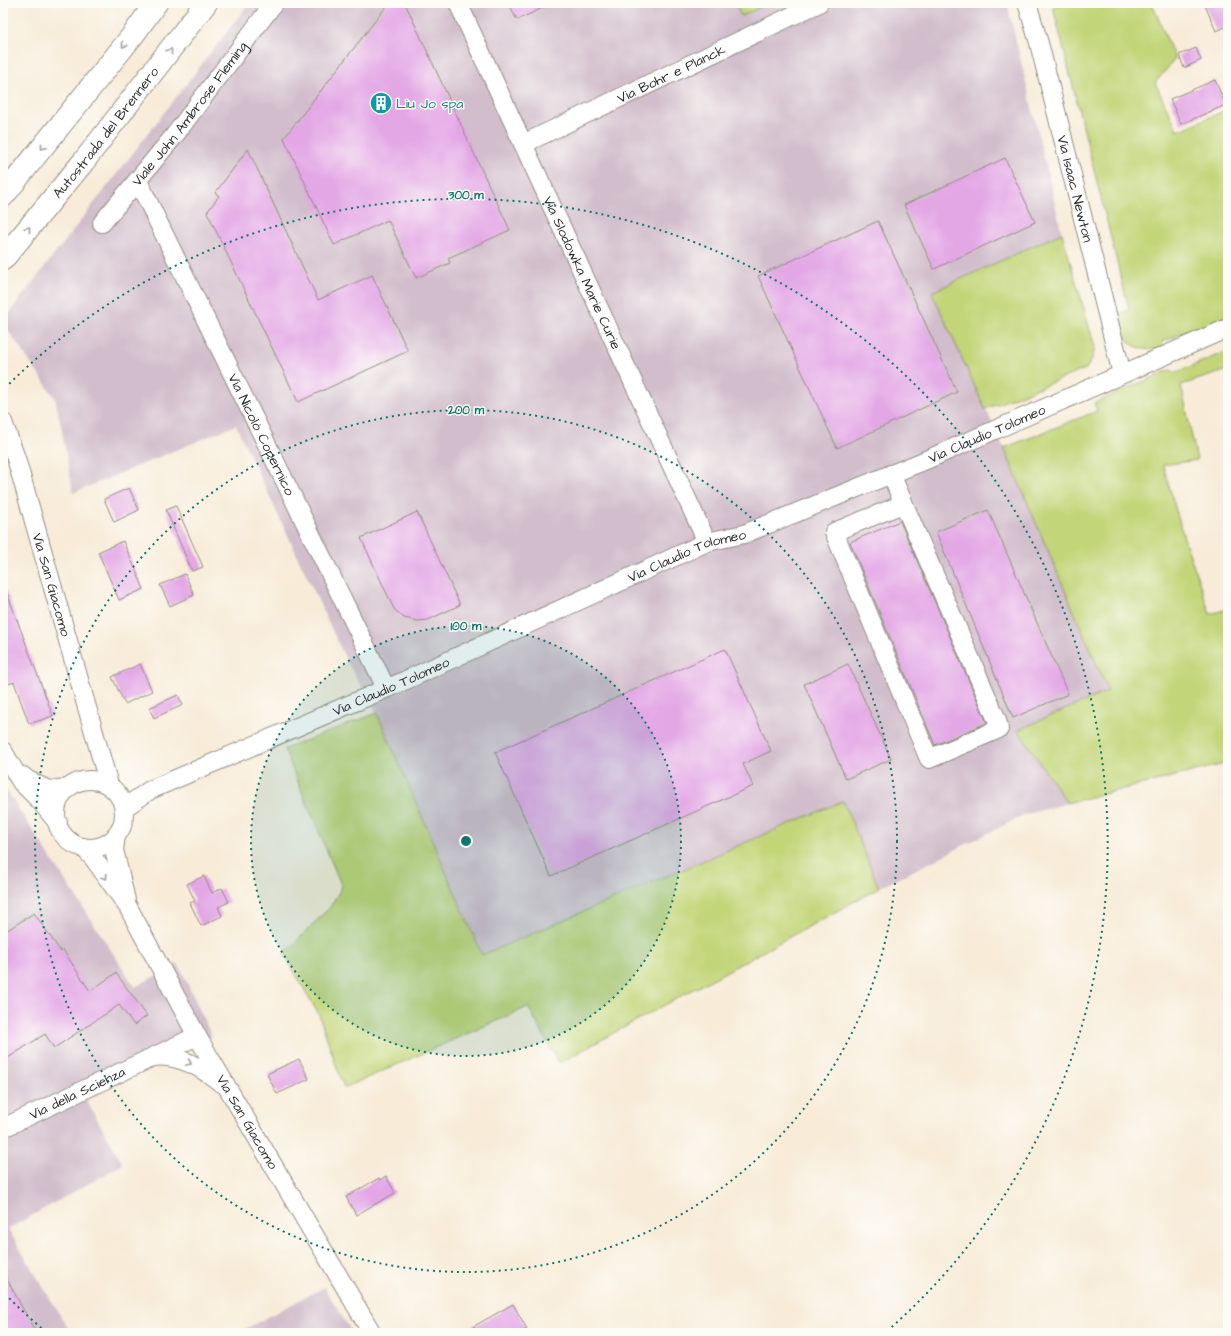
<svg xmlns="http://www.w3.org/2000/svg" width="1231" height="1336" viewBox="0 0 1231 1336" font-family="'Architects Daughter',sans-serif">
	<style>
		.industrial { fill: #d1bdcb }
		.green { fill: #c2d578; stroke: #768052 }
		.building { fill: #e3a7e6 }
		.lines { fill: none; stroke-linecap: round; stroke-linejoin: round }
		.minor-casing { stroke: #928c82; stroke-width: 20 }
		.highway-casing { stroke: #928c82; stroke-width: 24 }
		.minor { stroke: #fff; stroke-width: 18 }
		.highway { stroke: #fff; stroke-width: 22 }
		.oneway { stroke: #a0a0a0 }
		.ring { fill: none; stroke: #0f766e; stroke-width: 2; stroke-dasharray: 2 4 }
		.labels { text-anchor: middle; stroke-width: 3; stroke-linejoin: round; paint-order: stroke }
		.street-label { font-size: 14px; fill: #2b2b2b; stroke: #fdfcf7 }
		.culture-label { font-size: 14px; fill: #0d838f; stroke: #fdfcf7; text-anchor: start }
		.centre { fill: #0f766e; stroke: #fdfcf7; stroke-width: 2 }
		.ring-label { font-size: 12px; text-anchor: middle; font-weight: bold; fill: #0f766e; stroke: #fdfcf7; stroke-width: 3; stroke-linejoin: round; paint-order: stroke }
	</style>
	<rect width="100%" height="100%" fill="#fdfcf7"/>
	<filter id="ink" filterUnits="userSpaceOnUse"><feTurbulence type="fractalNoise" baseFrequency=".025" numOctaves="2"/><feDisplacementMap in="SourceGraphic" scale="8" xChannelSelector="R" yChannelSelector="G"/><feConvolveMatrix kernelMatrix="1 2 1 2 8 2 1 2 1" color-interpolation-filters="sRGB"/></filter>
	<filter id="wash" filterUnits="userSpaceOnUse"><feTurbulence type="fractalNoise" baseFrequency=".012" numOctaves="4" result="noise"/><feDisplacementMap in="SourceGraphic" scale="16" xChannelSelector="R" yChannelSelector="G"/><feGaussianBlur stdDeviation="0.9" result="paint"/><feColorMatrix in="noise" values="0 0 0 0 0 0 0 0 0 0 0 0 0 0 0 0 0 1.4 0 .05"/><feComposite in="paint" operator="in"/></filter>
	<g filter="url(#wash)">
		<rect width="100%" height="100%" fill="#f8ecd9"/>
		<path class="industrial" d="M249,3H735L741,16L770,3H1007L1062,233L932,293L1004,448L1108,691L1018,730L1067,803L1024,815L879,888L842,801L482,955L377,713L348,664L236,425L73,493L61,425L55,398L3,323V321Z
			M3,785L135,987L178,963L212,1037L86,1100L123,1164L8,1229L71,1333H3Z
			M324,1287L352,1333H238Z"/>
		<path class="green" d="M735,3H770L741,16Z
			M1067,3H1152L1175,59L1155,83L1178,131L1228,109V319L1224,317L1162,342L1164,349C1132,352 1125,344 1116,314L1129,310L1053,7Z
			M1062,233L1095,347L1092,359L1086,369L985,409L932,292Z
			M1228,351V370L1181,385L1197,460L1163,465L1184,538L1210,614L1228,609V763L1067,803L1018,730L1108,691L1004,448L1097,411L1094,403L1170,370L1174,372H1177Z
			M377,713L482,955L843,801L879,888L559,1063L528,1007L344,1088L319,1015L284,954L330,907L342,887L284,749Z"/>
		<g id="blocks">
			<path class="building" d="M389,3H405L484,175L510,230L448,258L450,263L416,278L388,220L334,245L284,138Z
				M509,3H553L517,20Z
				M1204,3H1228V26L1216,31Z
				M1196,48L1201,60L1184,68L1179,55Z
				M1215,80L1226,105L1181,124L1170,99Z
				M248,149L318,300L372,275L408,351L298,402L207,212L219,196L215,193Z
				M1005,158L1035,222L934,269L904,205Z
				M878,221L957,392L837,448L758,276Z
				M129,488L139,510L114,522L104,499Z
				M176,506L203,567L192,571L166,510Z
				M988,510L1068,694L1013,718L936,532Z
				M417,512L460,605L428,620L417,621L404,618L394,609L361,538Z
				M900,521L987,723L935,745L850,542Z
				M123,541L144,589L119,600L98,552Z
				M185,574L194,595L170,606L160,585Z
				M3,585H4L53,716L29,724L14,682L6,685L3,677Z
				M725,649L771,751L743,764L753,786L551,876L495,752Z
				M140,664L152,691L125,704L112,677Z
				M848,664L891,759L846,779L804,684Z
				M178,695L183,705L154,718L149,708Z
				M204,876L212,893L222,888L229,902L218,907L222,916L201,926L190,903L195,901L187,884Z
				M34,913L61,952L63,950L90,991L116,973L147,1016L134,1025L119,1005L54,1048L45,1034L3,1061V933Z
				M299,1059L309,1079L277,1094L267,1074Z
				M386,1176L395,1193L356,1215L346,1197L379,1178L380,1180Z
				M3,1272L36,1333H3Z
				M513,1304L527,1329L520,1333H462Z"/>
		</g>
	</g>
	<g filter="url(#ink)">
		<use href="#blocks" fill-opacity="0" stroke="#928c82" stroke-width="1"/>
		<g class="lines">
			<g class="minor-casing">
				<g id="minor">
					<path id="s1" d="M458,3L707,542"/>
					<path id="s2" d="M1027,3L1039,43L1122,374"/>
					<path id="s3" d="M523,144L819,3"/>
					<path id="s4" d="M138,181L386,688"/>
					<path id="s5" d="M102,223L174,136L274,3"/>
					<path id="s6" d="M3,422L16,458L109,785"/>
					<path d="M891,474L997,720L999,729L929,759L834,532L903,504"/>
					<path d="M3,751L21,782L41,802L58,823"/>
					<path d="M23,776L28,780L48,790L68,788"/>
					<circle cx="90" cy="814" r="34"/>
					<path id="s7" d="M124,808L150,790L404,681L707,542L744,534L926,460L1228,328"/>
					<path d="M116,836L114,850L126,900"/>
					<path id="s8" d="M83,847L94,859L128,907L197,1036L372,1333"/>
					<path d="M154,1057C179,1054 202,1068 221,1083"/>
					<path id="s9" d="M3,1128L197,1036"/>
				</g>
			</g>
			<g class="highway-casing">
				<g id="highway">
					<path d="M3,196L133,35L156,3"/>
					<path id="s10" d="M3,259L84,161L206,3"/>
				</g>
			</g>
			<use href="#minor" class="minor"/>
			<use href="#highway" class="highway"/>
		</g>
		<defs><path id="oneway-chevron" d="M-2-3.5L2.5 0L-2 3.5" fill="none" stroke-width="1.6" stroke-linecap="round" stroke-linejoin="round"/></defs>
		<g class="oneway">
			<use href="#oneway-chevron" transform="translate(124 45) rotate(128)"/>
			<use href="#oneway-chevron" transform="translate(170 51) rotate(-53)"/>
			<use href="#oneway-chevron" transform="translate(43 147) rotate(129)"/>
			<use href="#oneway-chevron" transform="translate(28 229) rotate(-50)"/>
			<use href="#oneway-chevron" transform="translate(105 877) rotate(56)"/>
			<use href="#oneway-chevron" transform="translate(189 1063) rotate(25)"/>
		</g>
	</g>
	<circle cx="466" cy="841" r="215" fill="#0f766e" fill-opacity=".12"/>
	<g class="ring">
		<circle cx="466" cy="841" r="215"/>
		<circle cx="466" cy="841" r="431"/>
		<path d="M46 1332A646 646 0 0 1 5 1294M5 388A646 646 0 1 1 886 1332"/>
	</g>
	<defs>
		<g id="building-disc" transform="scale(1.15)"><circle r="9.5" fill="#0f9aa8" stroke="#fdfcf7"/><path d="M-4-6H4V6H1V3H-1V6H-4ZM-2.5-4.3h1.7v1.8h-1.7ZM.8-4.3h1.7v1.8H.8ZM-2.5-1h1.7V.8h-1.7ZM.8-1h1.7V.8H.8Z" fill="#fff"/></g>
	</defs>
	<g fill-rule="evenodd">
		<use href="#building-disc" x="381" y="103"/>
	</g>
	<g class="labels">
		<g class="street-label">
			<text dy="5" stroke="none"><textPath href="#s3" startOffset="164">Via Bohr e Planck</textPath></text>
			<text dy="5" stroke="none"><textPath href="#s5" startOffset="140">Viale John Ambrose Fleming</textPath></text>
			<text dy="5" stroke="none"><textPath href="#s10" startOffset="163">Autostrada del Brennero</textPath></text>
			<text dy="5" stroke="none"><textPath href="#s2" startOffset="192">Via Isaac Newton</textPath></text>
			<text dy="5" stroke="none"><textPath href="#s1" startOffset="297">Via Slodowka Marie Curie</textPath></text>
			<text dy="5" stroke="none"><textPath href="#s7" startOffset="942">Via Claudio Tolomeo</textPath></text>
			<text dy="5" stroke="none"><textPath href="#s4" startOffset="282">Via Nicolò Copernico</textPath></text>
			<text dy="5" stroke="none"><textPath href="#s7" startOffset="618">Via Claudio Tolomeo</textPath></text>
			<text dy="5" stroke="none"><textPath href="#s6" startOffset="170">Via San Giacomo</textPath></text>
			<text dy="5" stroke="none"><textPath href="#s7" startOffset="294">Via Claudio Tolomeo</textPath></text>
			<text dy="5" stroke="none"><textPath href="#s9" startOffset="82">Via della Scienza</textPath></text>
			<text dy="5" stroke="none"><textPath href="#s8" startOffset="321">Via San Giacomo</textPath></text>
		</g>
		<g class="culture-label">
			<text x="396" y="108">Liu Jo spa</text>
		</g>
	</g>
	<circle cx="466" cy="841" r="6" class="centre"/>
	<g class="ring-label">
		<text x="466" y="199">300 m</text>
		<text x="466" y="414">200 m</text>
		<text x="466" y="630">100 m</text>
	</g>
	<rect width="1231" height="1336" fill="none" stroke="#fdfcf7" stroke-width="16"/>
</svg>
